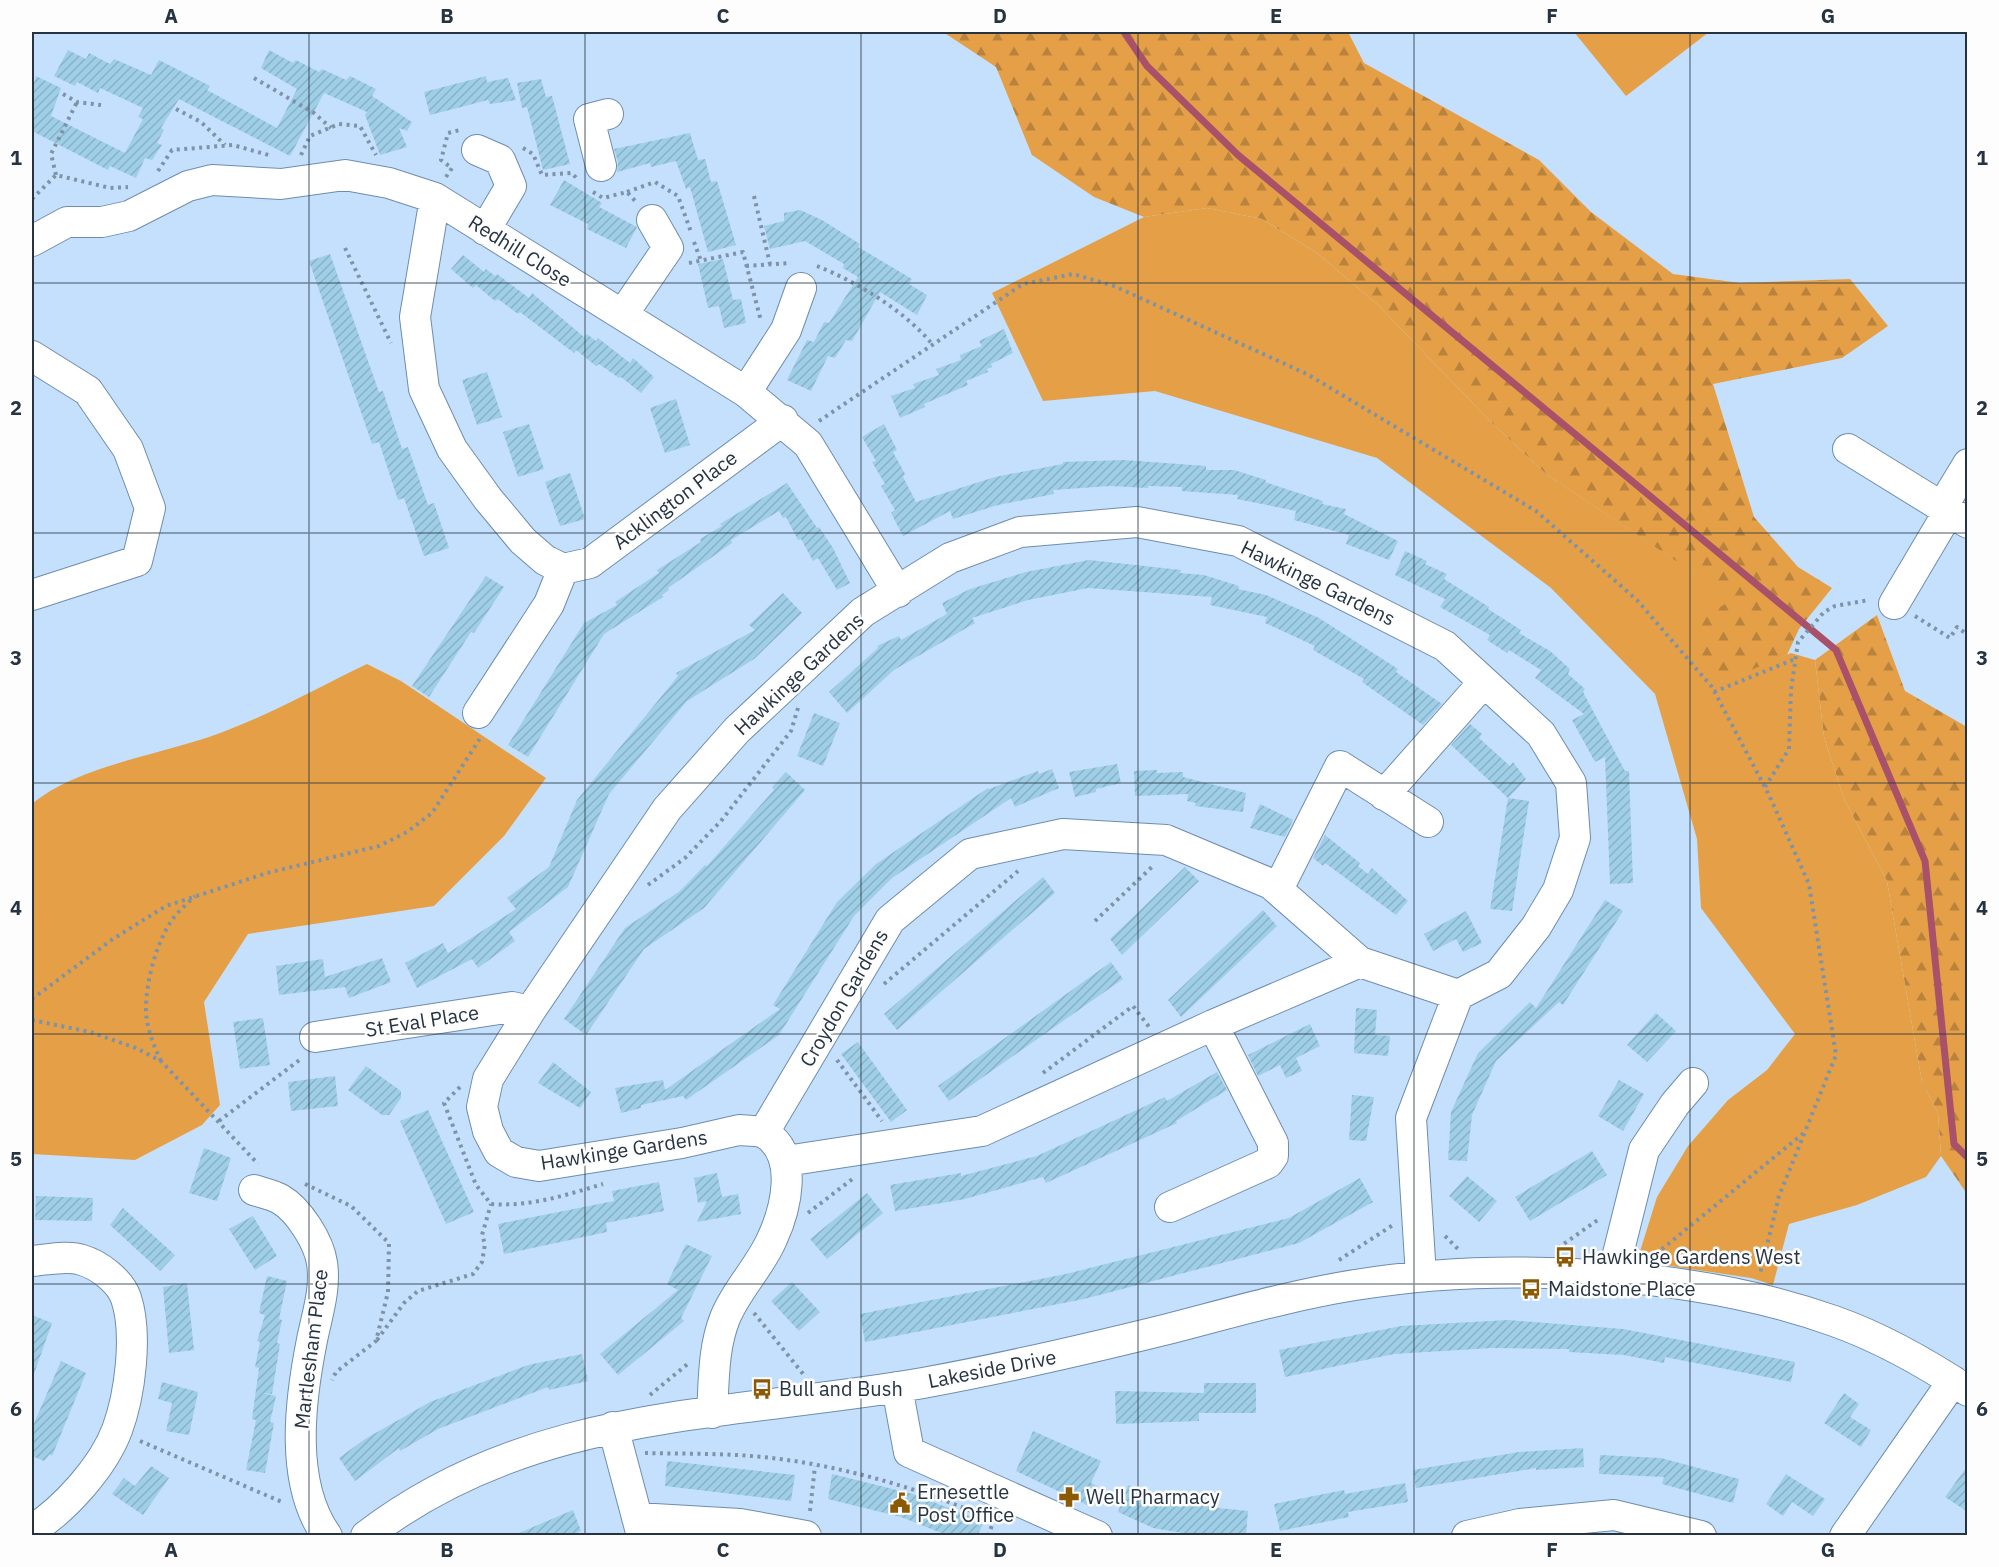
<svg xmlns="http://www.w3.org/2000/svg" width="1999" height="1567" viewBox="0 0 1999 1567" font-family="'IBM Plex Sans',sans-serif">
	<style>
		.green { fill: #e5a047 }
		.forest { fill: url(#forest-firs) }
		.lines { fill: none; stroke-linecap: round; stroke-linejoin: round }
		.stream { stroke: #a85168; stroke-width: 7 }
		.building { fill: url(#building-hatch) }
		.minor-casing { stroke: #6e8dae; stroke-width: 32 }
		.path { stroke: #7e92a8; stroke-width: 4; stroke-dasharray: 3 4.5; stroke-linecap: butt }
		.minor { stroke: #fff; stroke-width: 30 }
		.grid { fill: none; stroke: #263341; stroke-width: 1.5; stroke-opacity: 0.55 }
		.labels { text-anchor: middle; stroke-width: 5; stroke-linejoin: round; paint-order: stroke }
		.street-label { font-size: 20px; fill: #263341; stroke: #fdfdfd }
		.poi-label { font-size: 20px; fill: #263341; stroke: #fdfdfd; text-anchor: start }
		.neatline { fill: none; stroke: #263341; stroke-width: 2 }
		.grid-label { font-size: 20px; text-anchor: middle; font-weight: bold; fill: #263341 }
	</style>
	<defs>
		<pattern id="forest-firs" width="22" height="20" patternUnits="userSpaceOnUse" patternTransform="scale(1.5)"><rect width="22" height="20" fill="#e5a047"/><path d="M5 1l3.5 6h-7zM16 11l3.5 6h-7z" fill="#b9833d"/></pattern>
		<pattern id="building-hatch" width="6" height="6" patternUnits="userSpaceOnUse" patternTransform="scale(1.5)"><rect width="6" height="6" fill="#9fcfe7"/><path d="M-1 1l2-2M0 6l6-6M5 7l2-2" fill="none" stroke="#89b2c7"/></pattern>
	</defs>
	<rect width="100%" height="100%" fill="#c5e0fc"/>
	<path class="green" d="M1574,32H1709L1626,96Z
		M1207,208L1262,219L1317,253L1377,304L1492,423L1546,474L1734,599L1721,682L1791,653L1815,660L1824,737L1844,799L1887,881L1922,1082L1938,1113L1941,1156L1926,1177L1857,1205L1789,1224L1773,1285L1751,1278L1637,1261L1657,1197L1688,1146L1728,1100L1767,1070L1795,1034L1701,908L1697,839L1655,694L1551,588L1377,458L1155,391L1043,401L992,293L1144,217Z
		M367,664L401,681L546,778L504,836L434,906L248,934L204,1002L220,1105L202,1125L135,1160L32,1154V804C74,768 156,755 209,737C264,718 315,689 367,664Z"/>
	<path class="forest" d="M943,32H1348L1364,63L1539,160L1591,212L1673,274L1740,283L1850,279L1888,326L1842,358L1713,384L1754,517L1798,567L1832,588L1799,629L1787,655L1722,682L1695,652L1704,617L1733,599L1546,474L1492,423L1377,304L1317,253L1262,219L1207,208L1144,217L1094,197L1032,155L996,67Z
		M1877,615L1905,691L1967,727V1194L1941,1156L1938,1113L1922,1082L1887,881L1844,799L1824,737L1815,660Z"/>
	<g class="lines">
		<path class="stream" d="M1124,32L1147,66L1238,155L1836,650L1925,861L1954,1144L1968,1158"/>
	</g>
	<path class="building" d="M68,50L86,59L89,53L110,64L114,59L151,75L159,60L210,86L207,90L277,128L297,89L261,68L269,50L293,63L296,60L319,72L322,69L346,80L350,76L376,89L372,96L412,122L407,131L399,128L407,147L380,155L365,115L367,112L324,93L290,156L179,99L161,128L164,130L157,143L162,145L152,160L145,158L136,178L110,166L108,170L32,131V90L36,76L61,88L51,116L125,153L143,119L138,117L143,108L100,88L98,93L77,82L75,86L54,76Z
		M486,76L487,82L508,78L516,100L490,104L488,100L430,115L424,92Z
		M541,79L546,97L552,96L570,164L543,170L527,107L522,108L517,83Z
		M690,133L698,160L705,159L711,182L717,181L736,245L708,252L690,187L686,189L676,161L651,167L650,163L617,172L618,162L614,149Z
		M564,180L602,203L599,207L637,227L626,248L587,229L588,224L550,205Z
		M800,210L822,220L860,244L858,247L912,279L909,284L927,295L917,315L880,292L852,341L846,340L835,358L828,356L811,391L787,380L807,340L814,342L824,322L829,323L858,277L843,268L844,264L805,241L770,249L764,226L784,221V213Z
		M330,254L379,392L383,391L402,449L408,447L428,505L434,503L449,548L424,556L404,498L398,500L379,442L372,444L309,261Z
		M463,255L484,272L486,269L495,276L497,274L529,298L532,293L584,337L587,334L596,341L598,338L630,363L633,358L654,377L641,393L621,377L619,378L599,364L596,366L576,350L574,353L520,312L518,314L498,299L495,301L476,285L473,288L451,269Z
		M723,259L733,300L741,299L746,323L724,328L719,306L708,308L698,264Z
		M1004,329L1013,353L991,364L992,367L987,369L988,372L966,381L968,385L924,404L925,407L900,418L891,396L915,388L913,384L939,375L936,369L961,360L960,355L982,346L979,341Z
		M487,372L502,417L477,425L462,380Z
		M676,399L690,445L665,453L650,408Z
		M529,424L544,469L518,477L503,432Z
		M884,424L897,450L893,452L905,474L903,477L916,502L995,477L1063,464V462L1124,460L1206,466V470H1234L1266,480L1265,482L1323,501L1322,504L1346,509L1344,514L1398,541L1389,560L1346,544L1349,535L1294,520L1296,511L1237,499L1238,495L1182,491V487L1148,486V488L1110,486L1053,490L1054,494L998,505L953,519L950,511L903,536L891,513L895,510L881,486L885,484L872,462L876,461L862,437Z
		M570,473L585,519L560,526L545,482Z
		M787,483L817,528L819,527L833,548L850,583L837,590L818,558L813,561L801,539L798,540L786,517L783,518L779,511L731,540L732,543L668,588L669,590L662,595L663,597L604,634L528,757L508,745L584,623L617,605L615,602L659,573L657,570L701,542L700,539L722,526L720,524Z
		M1405,551L1427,561L1425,564L1447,574L1444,579L1489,607L1488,609L1521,630L1519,633L1550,651L1570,669L1568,674L1585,689L1583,692L1625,771H1629L1633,883L1610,884L1605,757L1595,762L1572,720L1584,714L1535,678L1541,670L1509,650L1507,653L1487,640L1490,635L1440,607L1445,599L1395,575Z
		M1089,560L1181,570L1180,573L1204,575L1239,586L1238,589L1266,595L1319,618L1398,669L1396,672L1442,704L1423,725L1362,682L1364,679L1313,650L1315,646L1265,623L1267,617L1210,605L1212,597L1088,588L1028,600L972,618L975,623L894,670L847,713L829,692L878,648L877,646L899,636L901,640L947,614L942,603L970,589L1026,572Z
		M486,576L504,587L474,633L471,632L429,697L412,686Z
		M783,593L802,613L754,659L687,701L609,794L568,887L509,932L515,941L478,968L472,959L417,988L405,963L443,943L448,953L516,909L507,898L549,867L577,800L678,676L676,673L755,630L749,625Z
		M814,713L840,723L823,766L797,756Z
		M1470,724L1482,734L1479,738L1510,766L1513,762L1526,779L1508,798L1451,745Z
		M1117,764L1121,783L1096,789V792L1075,797L1069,772Z
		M1052,769L1059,788L1015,807L1011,798L892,878L854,916L779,1035L686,1100L683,1096L641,1105V1108L621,1113L615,1088L663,1080L665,1090L780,1009L773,1005L837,902L876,864L988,788L989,789L1038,771L1039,774Z
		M1157,770V773L1183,772V777L1246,793L1243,812L1195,806L1196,803L1187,801L1188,794L1135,796L1134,771Z
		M786,772L805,790L704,908L644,949L586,1035L564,1019L625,928L680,891L705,865L707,866L774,790L772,787Z
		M1508,798L1529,801L1512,911L1490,909Z
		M1260,804L1293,820L1285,837L1250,828Z
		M1325,835L1360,863L1358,866L1368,874L1372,868L1408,901L1396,915L1325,863L1323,866L1313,858Z
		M1185,867L1199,881L1122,955L1110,939Z
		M1043,877L1055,893L897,1030L884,1014Z
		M1605,900L1623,911L1563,1005L1559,1002L1496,1061L1472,1115L1467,1161L1448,1160L1451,1112L1478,1053L1530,1002L1536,1008Z
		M1263,910L1277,926L1181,1017L1168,1000Z
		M1466,911L1482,943L1463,952L1456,939L1433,951L1424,934Z
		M382,958L391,982L349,998L345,987L279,995L276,966L323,959L325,977Z
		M1111,962L1123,979L949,1101L938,1086Z
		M1356,1008L1377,1010L1375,1035L1390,1036L1388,1056L1354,1053Z
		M1656,1013L1676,1031L1647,1062L1627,1045Z
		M263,1018L270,1065L240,1069L233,1022Z
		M1310,1024L1320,1046L1296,1058L1302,1071L1286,1078L1280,1065L1258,1076L1248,1055Z
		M858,1042L907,1110L891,1122L841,1054Z
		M553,1062L591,1092L580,1108L538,1083Z
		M366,1066L401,1091V1098L389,1115H382L348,1090Z
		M1217,1072L1227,1090L1176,1121L1177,1123L1046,1183L1043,1177L965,1199L895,1211L890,1185L961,1173V1176L1037,1156L1165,1097L1167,1101Z
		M335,1076L338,1106L291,1111L288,1082Z
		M1619,1080L1644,1094L1623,1131L1598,1116Z
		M1352,1095L1374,1097L1366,1141L1349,1140Z
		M428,1110L474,1212L446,1224L400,1121Z
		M204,1148L231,1158L217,1201L189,1193Z
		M1592,1151L1607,1175L1530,1221L1515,1197Z
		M717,1173L722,1197L738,1194L741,1214L697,1222L707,1201L698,1203L694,1178Z
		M1467,1176L1497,1201L1479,1222L1449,1196Z
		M1360,1178L1373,1202L1299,1243L1084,1299L865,1342L860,1314L1066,1274L1289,1218Z
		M659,1182L664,1211L606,1223L607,1232L504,1254L498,1224L614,1201L612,1191Z
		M867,1193L883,1213L827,1259L810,1239Z
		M36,1196L93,1198L92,1221L35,1220Z
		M123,1208L175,1255L160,1271L110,1225Z
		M253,1216L277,1256L255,1270L229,1229Z
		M686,1244L712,1256L681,1318L684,1321L618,1375L600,1354L678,1290L667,1284Z
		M267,1276L287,1281L279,1319L282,1320L277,1343L280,1344L272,1394L262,1393L276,1396L270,1422L274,1423L265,1473L246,1470L256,1420L252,1419L259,1368L255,1367L260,1342L257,1341L265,1315L259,1313Z
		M792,1282L820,1312L799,1331L771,1301Z
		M187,1283L194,1350L169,1353L163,1287Z
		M32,1315L52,1323L34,1374H32Z
		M1508,1320L1623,1329L1795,1362L1791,1382L1665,1357L1664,1363L1624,1355L1569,1352V1349L1492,1348L1394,1354L1285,1377L1279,1350L1401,1326Z
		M582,1354L588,1381L549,1390L548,1387L438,1429L400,1451L399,1448L355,1481L339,1458L365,1439L430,1402L528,1365Z
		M61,1361L86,1373L52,1456L50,1454L44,1461L32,1456V1428Z
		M162,1382L198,1392L189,1435L166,1431L172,1403L158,1399Z
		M1204,1383H1256V1413H1199V1421L1116,1424L1115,1391L1204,1393Z
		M1844,1393L1859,1404L1850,1417L1871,1430L1861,1447L1824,1423Z
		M1033,1431L1101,1461L1091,1483L1097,1486L1087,1505L1016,1471Z
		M1583,1448L1584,1467L1536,1470V1468L1416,1488L1413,1470L1519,1452Z
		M1600,1455L1661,1458L1739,1479L1733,1503L1662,1484L1664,1477L1599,1474Z
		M667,1461L795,1475L791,1501L665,1486Z
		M1968,1465V1512L1945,1497Z
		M151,1466L169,1478L143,1515L112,1494L124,1478L135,1486Z
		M832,1474L913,1494L984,1522L977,1536H949L901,1517L828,1499Z
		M1786,1474L1825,1499L1813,1516L1792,1502L1783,1516L1766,1504Z
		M1405,1483L1408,1502L1348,1512L1349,1517L1280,1531L1274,1504L1344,1490L1345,1494Z
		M1128,1485L1160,1497L1209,1503V1507L1248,1511L1246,1536H1201L1153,1528L1118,1512Z
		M573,1510L581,1531L570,1536H512Z"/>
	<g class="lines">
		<g class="minor-casing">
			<path id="minor" d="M477,150L500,160L511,186L485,230
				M601,166L589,119L608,114
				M435,198L415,317L424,389L452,449L488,499L523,541L545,560L563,569L590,563L783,420
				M32,241L67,222H102L129,216L188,186L212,180L281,184L345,175L389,183L435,198L746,392L808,444L898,592
				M623,314L668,248L652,220
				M32,356L88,391L128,449L150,508L137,561L32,595
				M746,392L786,330L801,288
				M1848,449L1968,523
				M1942,507L1968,464
				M1894,604L1949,511
				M478,713L549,604L563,569
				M1384,795L1484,682
				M1278,889L1340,766L1428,822
				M315,1037L512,1007L530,1011
				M764,1132L890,920L970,854L1063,834L1166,840L1271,884L1360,962L1458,995
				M786,1161L982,1131L1213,1025L1360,962
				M254,1190C263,1193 273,1195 280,1199C299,1210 319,1242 322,1263C326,1289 317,1315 312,1340C300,1400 289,1483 327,1536
				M1170,1207L1268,1163L1273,1156V1143L1213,1025
				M32,1261C46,1260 68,1255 82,1260C99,1265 120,1281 126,1298C138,1334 130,1395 117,1430C103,1467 65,1509 32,1530
				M1612,1278L1644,1150L1675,1104L1693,1083
				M897,1387L909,1452L1097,1536
				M712,1413C714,1381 713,1348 725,1318C736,1290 760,1267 772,1239C786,1209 799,1156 766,1134C759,1130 747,1131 739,1130L682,1143L539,1166L516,1162L499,1152L488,1131L482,1107L488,1079L530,1011L667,809L737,730L863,612L950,558L1020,532L1137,522L1238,541L1445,646L1541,734L1571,783L1575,838L1558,890L1536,927L1499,974L1458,995L1411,1118L1421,1276
				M613,1427L642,1536
				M637,1518L740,1524L806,1536
				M366,1536C532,1408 727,1417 923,1383C1006,1368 1087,1349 1168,1329C1230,1313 1292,1295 1355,1285C1502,1261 1694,1271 1834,1321C1882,1338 1926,1363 1968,1391
				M1467,1536L1520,1524L1614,1515L1701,1536
				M1845,1536L1953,1381"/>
		</g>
		<path class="path" d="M254,78L314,113L331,128
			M63,94L77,102L101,105
			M176,109L201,122L225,145
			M523,148L533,154L542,175L572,173L578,180
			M301,155L310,136L339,124L360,126L376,155
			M158,171L172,150L233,145L272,156
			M56,175L51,154L77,102
			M446,177L452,168L441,160L448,133L460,130
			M593,192L603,198L627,192L636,202
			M627,192L655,182L678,196L691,232
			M754,196L770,264
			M32,199L56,175L110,188L128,187
			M694,242L701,261
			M345,248L391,343
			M689,263L743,252L761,321
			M746,266L791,263
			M817,266C857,282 905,311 932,344
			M819,421L1023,284L1073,274L1114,286L1307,374L1536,511L1637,600L1712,687L1769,795L1809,884L1836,1055L1779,1196L1760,1274
			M1915,616L1950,638L1957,627L1968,635
			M1714,692L1795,659
			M1765,787L1789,749L1791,690L1798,642L1824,612L1835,606L1869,600
			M648,885L685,858L721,821L791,731L798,708
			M1095,921L1154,865
			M884,984L1018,871
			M32,999L113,939L166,906L267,873L379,846L407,832L432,813L481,737
			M32,1020L90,1032L136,1048L161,1061L258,1164
			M837,1060L882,1121
			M161,1061C153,1044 146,1027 146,1008C146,982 156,945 170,923C176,913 187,904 195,896
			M1043,1073L1133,1006L1150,1028
			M460,1087L444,1103L476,1185L491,1204C530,1207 566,1195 603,1184
			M219,1121L302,1058
			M305,1184L351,1206L389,1243L388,1292L376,1341L336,1372L332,1380
			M808,1213L855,1177
			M1445,1236L1459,1250
			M1558,1248L1599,1219
			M1656,1254L1805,1132
			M1339,1260L1393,1225
			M754,1313L804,1375
			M377,1340L404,1303L418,1291L473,1274L482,1262L485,1244L482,1235L491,1204
			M650,1395L690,1362
			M140,1441L282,1502
			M645,1453C687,1454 730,1453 772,1458C840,1466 911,1486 974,1512
			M810,1511L815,1466
			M988,1536L994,1520"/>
		<use href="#minor" class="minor"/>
	</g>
	<path class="grid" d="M309,32V1536M585,32V1536M861,32V1536M1138,32V1536M1414,32V1536M1690,32V1536M32,283H1968M32,533H1968M32,783H1968M32,1034H1968M32,1284H1968"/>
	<defs>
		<g id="bus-bare" transform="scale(1.62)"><path d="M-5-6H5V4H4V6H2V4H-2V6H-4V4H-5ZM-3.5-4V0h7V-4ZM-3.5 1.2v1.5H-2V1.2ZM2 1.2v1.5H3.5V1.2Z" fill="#8c5905" stroke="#fdfdfd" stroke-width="2.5" paint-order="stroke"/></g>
		<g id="pharmacy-bare" transform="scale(1.62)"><path d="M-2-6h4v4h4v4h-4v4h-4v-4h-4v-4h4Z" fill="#8c5905" stroke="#fdfdfd" stroke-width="2.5" paint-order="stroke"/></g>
		<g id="civic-bare" transform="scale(1.62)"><path d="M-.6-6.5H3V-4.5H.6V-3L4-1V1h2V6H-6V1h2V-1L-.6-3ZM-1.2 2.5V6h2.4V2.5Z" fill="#8c5905" stroke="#fdfdfd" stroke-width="2.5" paint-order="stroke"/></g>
	</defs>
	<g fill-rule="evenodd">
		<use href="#bus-bare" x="1565" y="1257"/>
		<use href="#bus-bare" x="1531" y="1289"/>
		<use href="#bus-bare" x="762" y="1389"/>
		<use href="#pharmacy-bare" x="1069" y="1497"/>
		<use href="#civic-bare" x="900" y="1503"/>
	</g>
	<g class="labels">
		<g class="street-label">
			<text transform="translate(520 251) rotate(32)" y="7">Redhill Close</text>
			<text transform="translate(675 500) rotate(-37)" y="7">Acklington Place</text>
			<text transform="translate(1318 583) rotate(26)" y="7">Hawkinge Gardens</text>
			<text transform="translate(799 674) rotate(-43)" y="7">Hawkinge Gardens</text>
			<text transform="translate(844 998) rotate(-60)" y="7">Croydon Gardens</text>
			<text transform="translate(422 1021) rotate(-9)" y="7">St Eval Place</text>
			<text transform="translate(624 1150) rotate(-9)" y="7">Hawkinge Gardens</text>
			<text transform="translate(311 1349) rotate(-83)" y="7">Martlesham Place</text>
			<text transform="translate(992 1369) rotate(-11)" y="7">Lakeside Drive</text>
		</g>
		<g class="poi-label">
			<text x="1582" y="1264">Hawkinge Gardens West</text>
			<text x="1548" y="1296">Maidstone Place</text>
			<text x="779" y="1396">Bull and Bush</text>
			<text x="917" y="1499">Ernesettle<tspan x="917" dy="23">Post Office</tspan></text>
			<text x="1086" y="1504">Well Pharmacy</text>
		</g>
	</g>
	<rect width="1999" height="1567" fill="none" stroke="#fdfdfd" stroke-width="66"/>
	<rect x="33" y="33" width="1933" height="1501" class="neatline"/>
	<g class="grid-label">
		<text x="171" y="23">A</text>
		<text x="447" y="23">B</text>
		<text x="723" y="23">C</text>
		<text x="1000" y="23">D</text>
		<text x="1276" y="23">E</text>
		<text x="1552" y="23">F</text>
		<text x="1828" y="23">G</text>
		<text x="16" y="165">1</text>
		<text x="1982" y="165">1</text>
		<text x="16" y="415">2</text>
		<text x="1982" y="415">2</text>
		<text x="16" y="665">3</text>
		<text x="1982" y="665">3</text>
		<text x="16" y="915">4</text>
		<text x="1982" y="915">4</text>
		<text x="16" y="1166">5</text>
		<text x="1982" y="1166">5</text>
		<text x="16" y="1416">6</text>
		<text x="1982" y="1416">6</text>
		<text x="171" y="1557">A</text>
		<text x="447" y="1557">B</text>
		<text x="723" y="1557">C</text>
		<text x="1000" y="1557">D</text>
		<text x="1276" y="1557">E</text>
		<text x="1552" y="1557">F</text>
		<text x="1828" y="1557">G</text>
	</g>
</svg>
